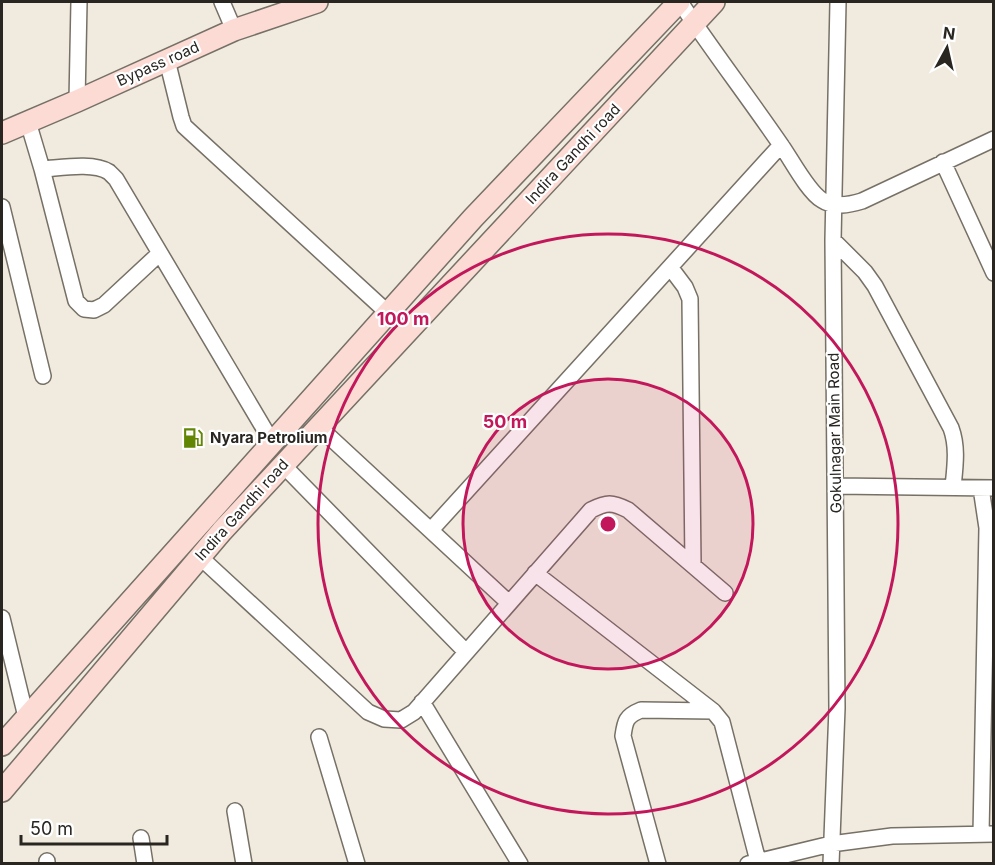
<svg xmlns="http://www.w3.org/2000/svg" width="995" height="865" viewBox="0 0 995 865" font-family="Inter,sans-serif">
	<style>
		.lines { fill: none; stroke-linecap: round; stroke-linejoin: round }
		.street-casing { stroke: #767066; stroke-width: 18 }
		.secondary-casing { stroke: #767066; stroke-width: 24 }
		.street { stroke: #fff; stroke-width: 15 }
		.secondary { stroke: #fbdbd4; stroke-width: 21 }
		.ring { fill: none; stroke: #c2185b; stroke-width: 3 }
		.labels { text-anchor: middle; stroke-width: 4.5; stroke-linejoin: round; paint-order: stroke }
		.street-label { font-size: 15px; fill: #292622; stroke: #fff }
		.poi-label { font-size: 15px; font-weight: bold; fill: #292622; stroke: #fff; text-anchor: start }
		.centre { fill: #c2185b; stroke: #fff; stroke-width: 3 }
		.ring-label { font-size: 18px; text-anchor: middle; font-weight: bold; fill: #c2185b; stroke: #fff; stroke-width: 4.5; stroke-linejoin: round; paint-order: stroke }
	</style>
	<rect width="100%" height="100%" fill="#f1ebdf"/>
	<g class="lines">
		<g class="street-casing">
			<path id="street" d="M222,2L234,30
				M680,2C712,50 748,97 781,145C791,159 808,192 822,200C834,208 849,205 862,201L994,139
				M167,60L181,117L184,126L388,313
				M77,101L79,2
				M28,122L42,169L76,301L84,309L94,310L104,305L160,253
				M943,162L994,273
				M42,169C60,168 93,162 109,172C109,172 115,178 116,179L272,442
				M2,207L43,376
				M833,240L865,272L875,286L951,428C958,447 955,467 953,487
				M670,267L685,287L690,299L693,565
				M319,427L509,603
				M283,465L466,652
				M836,486L994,488
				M981,488L987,528L981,834
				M431,530L781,145
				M200,557L368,712L384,719L401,720L414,712L591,510C607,502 612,502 628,510L725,593
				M535,573L713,711L722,722L758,861
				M2,618L26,717
				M422,702L520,864
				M319,737L357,864
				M235,811L244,864
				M141,838L145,864
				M47,861V864
				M658,864L623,736C625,721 626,716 641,710L713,711
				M748,864L831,844L892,836L994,834
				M831,864L837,708L833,240L838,2"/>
		</g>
		<g class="secondary-casing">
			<path id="secondary" d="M2,133L77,101L234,30L317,2
				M2,745L473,218L679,2
				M2,791L222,531L714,2"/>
		</g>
		<use href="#street" class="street"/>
		<use href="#secondary" class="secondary"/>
	</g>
	<circle cx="608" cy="524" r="145" fill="#c2185b" fill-opacity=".12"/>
	<g class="ring">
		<circle cx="608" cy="524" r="145"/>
		<circle cx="608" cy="524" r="290"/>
	</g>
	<defs>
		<g id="fuel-bare" transform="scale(1.62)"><path d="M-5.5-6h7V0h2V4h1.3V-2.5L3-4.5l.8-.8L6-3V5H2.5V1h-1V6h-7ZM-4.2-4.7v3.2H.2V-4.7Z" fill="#628503" stroke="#fff" stroke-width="2.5" paint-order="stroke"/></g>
	</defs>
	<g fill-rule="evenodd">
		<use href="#fuel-bare" x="193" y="438"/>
	</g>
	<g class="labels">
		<g class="street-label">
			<text transform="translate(158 64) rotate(-24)" y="5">Bypass road</text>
			<text transform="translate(573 154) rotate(-47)" y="5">Indira Gandhi road</text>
			<text transform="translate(835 433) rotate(-91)" y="5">Gokulnagar Main Road</text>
			<text transform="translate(242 510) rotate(-48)" y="5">Indira Gandhi road</text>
		</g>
		<g class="poi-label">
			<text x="210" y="443">Nyara Petrolium</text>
		</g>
	</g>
	<circle cx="608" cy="524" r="9" class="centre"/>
	<g class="ring-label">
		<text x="403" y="325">100 m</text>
		<text x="505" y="428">50 m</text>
	</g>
	<rect width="995" height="865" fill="none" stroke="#292622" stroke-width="6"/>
	<g transform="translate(947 48) rotate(8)" stroke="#ffffff" stroke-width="4.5" paint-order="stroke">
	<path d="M0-4.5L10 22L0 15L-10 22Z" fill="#292622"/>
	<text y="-9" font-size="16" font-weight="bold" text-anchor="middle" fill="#292622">N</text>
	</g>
	<path d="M21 835v9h146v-9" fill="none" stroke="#292622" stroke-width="3"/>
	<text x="30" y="835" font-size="18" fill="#292622" stroke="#ffffff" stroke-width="4.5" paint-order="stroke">50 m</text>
</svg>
